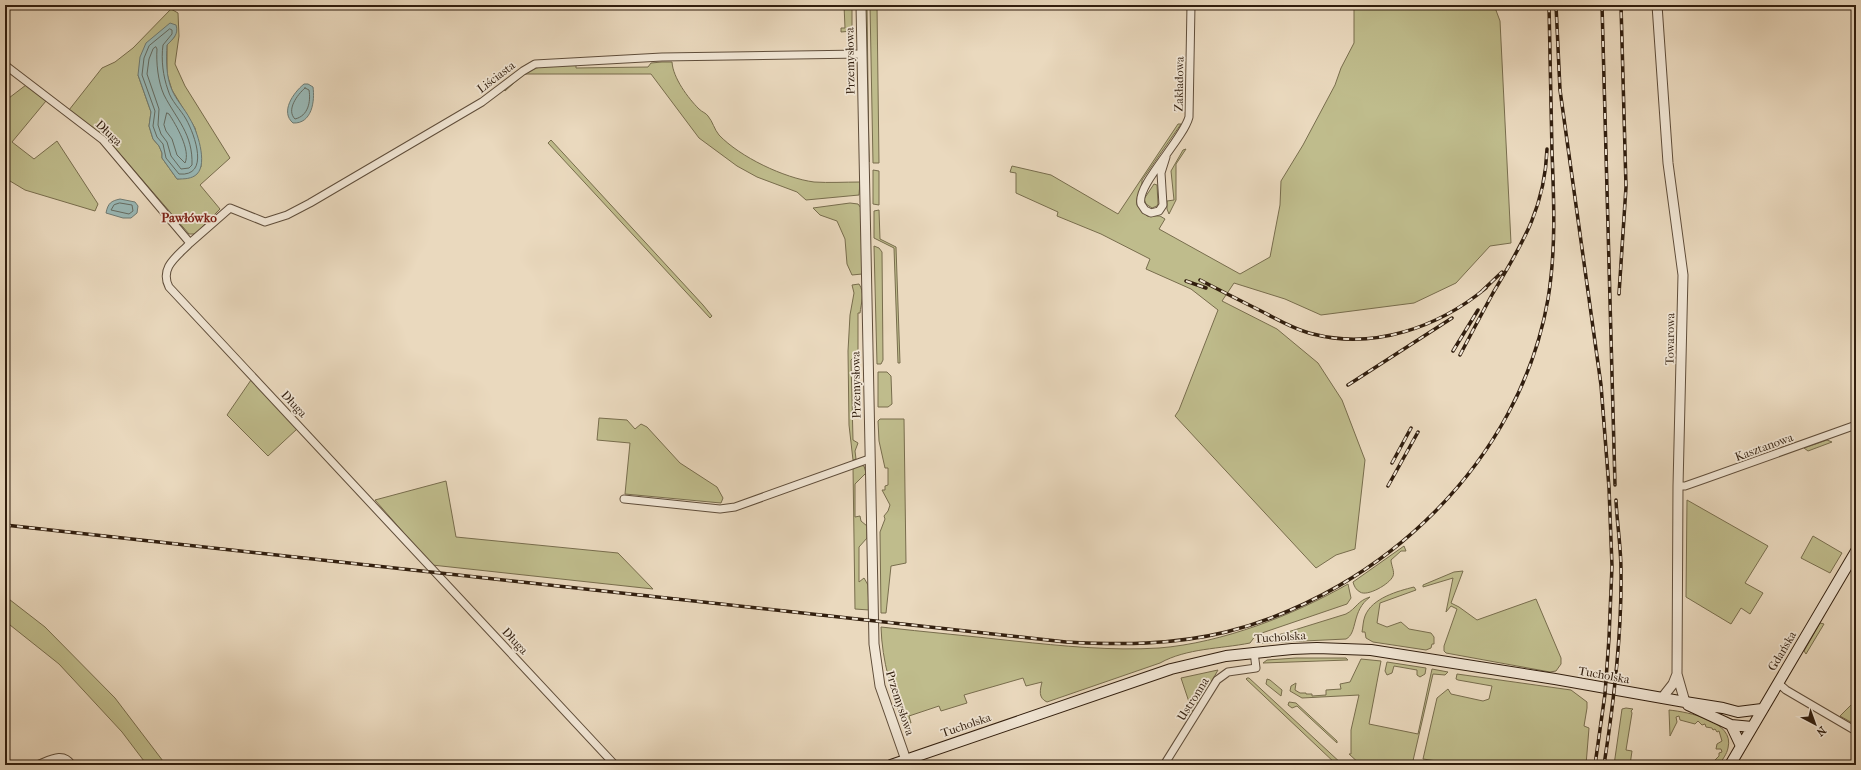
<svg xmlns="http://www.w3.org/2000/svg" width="1861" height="770" viewBox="0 0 1861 770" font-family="'IM FELL French Canon',serif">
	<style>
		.green { fill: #bfbc8c; stroke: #786d4d; fill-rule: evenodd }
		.water { fill: #99b9b7; stroke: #6f7b73 }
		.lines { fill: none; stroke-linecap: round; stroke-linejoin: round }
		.shore { stroke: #656c62; stroke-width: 1 }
		.minor-casing { stroke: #5f4d3a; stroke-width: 9 }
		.tertiary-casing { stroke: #5f4d3a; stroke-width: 11 }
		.secondary-casing { stroke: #311e0e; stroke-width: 12 }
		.minor { stroke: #f1e6d5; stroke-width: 7 }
		.tertiary { stroke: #f1e6d5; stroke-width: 9 }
		.secondary { stroke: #f1e6d5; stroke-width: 10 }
		.rail-casing { stroke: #311e0e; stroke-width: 3.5 }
		.rail { stroke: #f1e6d5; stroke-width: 2; stroke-dasharray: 6; stroke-linecap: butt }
		.labels { text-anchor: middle; stroke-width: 3.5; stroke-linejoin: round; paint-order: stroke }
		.street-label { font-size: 12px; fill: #311e0e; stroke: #f1e6d5 }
		.neighbourhood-label { font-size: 13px; font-weight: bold; fill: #7a1f14; stroke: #f1e6d5 }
	</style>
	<rect width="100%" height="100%" fill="#ead9be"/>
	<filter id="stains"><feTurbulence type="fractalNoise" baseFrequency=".005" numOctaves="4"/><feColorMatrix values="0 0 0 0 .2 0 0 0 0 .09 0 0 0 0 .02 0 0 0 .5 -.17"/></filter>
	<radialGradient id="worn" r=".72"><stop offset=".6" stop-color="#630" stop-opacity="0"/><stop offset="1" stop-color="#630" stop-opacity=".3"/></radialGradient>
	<path class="green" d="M844,5L852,7V31L841,32V28H845Z
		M870,5H884L877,6L879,163H873Z
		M1354,5H1494L1500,21L1511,243L1490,246L1456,283L1414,303L1321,315L1285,299L1234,283L1222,301L1277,329L1318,363L1342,400L1365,460L1355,549L1336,555L1316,568L1175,416L1179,410L1218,310L1191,289L1146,269L1150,259L1101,234L1057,216L1058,212L1016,193V173L1010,172L1012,166L1051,175L1118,214L1178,124H1181L1142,180C1143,189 1135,196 1137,205L1147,216H1160L1165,219L1159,229L1240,274L1270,257L1280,205L1281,181L1303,145L1335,85L1341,68L1354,43Z
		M867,7L869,162L865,12Z
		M171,9L178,13L179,36L175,64L185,86L230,158L200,185L220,209L195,234H189L108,140L69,110L102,68L115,62L133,48ZM175,36L167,45V74L172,90L195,128L201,155V167C193,176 189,178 177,179L162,158V153L159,146L153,139L149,126L151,112L138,75Z
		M662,62H672C673,78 688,98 699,109C702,112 706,113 708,116C713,122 714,129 719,135C740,157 784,178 814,182C829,183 845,182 860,182L859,195L806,200L797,192L757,177L737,166L699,138L651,74H524L505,91L504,90C532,66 539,64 576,64V68L648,67L651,63Z
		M26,85L46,101L12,142L34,159L57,141L98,204L95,211L25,190L5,178V101Z
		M551,140L703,305L712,316L710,318L548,143Z
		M1186,149L1176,164V200L1169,214L1167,209V201L1174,200L1171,171L1183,150Z
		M873,170L879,171V205L873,204Z
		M1154,184L1157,185L1158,204L1157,206L1152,208L1146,204L1144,199Z
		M850,203L858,204L861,208L862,274L852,275L847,264L845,239L837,221L820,215L813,208Z
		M879,210L880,239L896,247L900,363H898L894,248L874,238V211Z
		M874,246L879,248L882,252L883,360L881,364H877Z
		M859,284C865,292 861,304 860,313H858V353L851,360L853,440L858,443L855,451L856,459L853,460L849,425L848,351L850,315L854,293L852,285Z
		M878,372H887L891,376L892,404L888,407H878Z
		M251,380L297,429L268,456L227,415Z
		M599,418L627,420L635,429L641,424L647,427L680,463L717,487L723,498L721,503L625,494L630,443L597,440Z
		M880,419H904L906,563L891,566L886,613H881L880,532L885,519L884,516L888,511L890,505L882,490H885V486L888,485V468H885L879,441L878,421Z
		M1827,440L1832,442L1808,451L1804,448Z
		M860,465L864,466L866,473L855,484V517L860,516L861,521L867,526V538L859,547V582L864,578L868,585L869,610L855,609L853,467Z
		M446,481L456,537L618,553L653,589L432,565L375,500Z
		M1687,500L1768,546L1745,583L1763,593L1750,614L1741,608L1731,624L1686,597Z
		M1813,536L1842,553L1830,573L1801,558Z
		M1404,546L1406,551H1401L1391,560C1391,565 1395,572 1393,576C1390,584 1367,597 1360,592C1356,590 1354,586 1353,582Z
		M1463,571L1451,603L1459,607L1477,620L1536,599L1561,658V664L1556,671L1550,672L1446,653L1444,651V646L1457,609L1451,606L1446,612L1453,578L1423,587V585L1454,572Z
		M1348,584L1351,598L1347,604L1256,635L1250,643C1220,649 1187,648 1160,663L1047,702C1038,698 1040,690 1042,682L1026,686L1023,678L964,695L967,703L941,711L939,706L909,716L911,723L903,725C892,692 882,662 881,627C926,632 970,636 1014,641C1063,646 1111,651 1159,648C1222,643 1294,615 1348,584Z
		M1414,587L1416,590L1380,603L1377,623L1387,627L1401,622L1409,629L1431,633L1434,637V644H1432L1431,648L1426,650L1373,642L1366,638L1365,632H1362C1363,627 1363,621 1365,616C1372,598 1398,591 1414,587Z
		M5,596L45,627L115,698L166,765H147L122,732L59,664L5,621Z
		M1370,597C1351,611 1358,633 1346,639L1262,643V640L1346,614C1357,608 1357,601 1370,597Z
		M1820,623L1824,624L1806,654L1804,651Z
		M1296,658H1346L1348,660L1263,663L1267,660Z
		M1361,659L1381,661L1369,724L1418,734L1432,669L1448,672L1445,675L1433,674L1412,765H1361L1349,754H1351V730L1359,695L1302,698L1290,691L1291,686L1296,683L1295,690L1300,693H1306V694H1312V696L1326,695V690L1341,689L1340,684L1350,682Z
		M1387,662L1426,668L1425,674L1420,677L1417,675V670L1394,666L1392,673L1387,675L1385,671Z
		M1218,670L1193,714L1181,678Z
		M1457,674L1571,690L1587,702V708L1584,726L1589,728L1586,765H1465L1423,759L1437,698L1448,689L1451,694L1483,701L1489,699L1492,686L1458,680L1456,679Z
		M1247,678H1249L1343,765H1337L1246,679Z
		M1267,679L1270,680L1282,690L1281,696L1266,684Z
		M1856,700V725L1840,716Z
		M1289,702L1296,703L1337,741V743L1297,706L1292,708L1288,705Z
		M1626,708L1633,709L1631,711L1632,713L1626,750L1632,751L1630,765H1614L1622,709Z
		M1669,710C1688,712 1735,721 1728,748C1727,754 1722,760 1719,765H1714L1713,763H1716L1715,760L1719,756V753L1722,752L1721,749H1716L1717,744L1722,741L1719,731L1717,732L1715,729L1713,730L1712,728L1706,727L1705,724L1702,725L1698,721L1695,724L1680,720L1679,716L1676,717L1677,722L1670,736Z"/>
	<path class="water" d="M170,23L176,25C179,34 173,39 167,45C166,59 166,77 172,90C176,100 185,109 190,119C197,130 208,163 197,174C192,179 184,179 177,179L162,158V153L159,146L153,139L149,126L151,112L138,75L140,57L146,43Z
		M304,84H308L313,87C315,101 312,124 293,123C280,112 293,93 304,84Z
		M120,199L135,202L138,206L137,213L131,218H123L106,213C108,203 111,201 120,199Z"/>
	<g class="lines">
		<path class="shore" d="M170,29L172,30V34L163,45C161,60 163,76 168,90C171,101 181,110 186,119C195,135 210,177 179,174L166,158L163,144L157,137L153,126L155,111L142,75L144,58L149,46Z
			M156,47L157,49C156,62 158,82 164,95C177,120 193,134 192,165L189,168L181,169L171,156L167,142L161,134L158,125L159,109L147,74L149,59L153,49Z
			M305,88L309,90C311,102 308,116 295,119C286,110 297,95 305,88Z
			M167,113L169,114C176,125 191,150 185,163L177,155L172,139L166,131L164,125Z
			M120,203L132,205L133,211L129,214L111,210L114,205Z"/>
		<g class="minor-casing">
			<path id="minor" d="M5,65L103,140L190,243C178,256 159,267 169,287L615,765
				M1166,157L1161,173L1163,205L1159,211L1151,213L1145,210L1141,204C1136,185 1183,140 1189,117L1191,5
				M190,243L230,208L265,222L287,215L310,203L482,102L523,71L535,64L662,57L862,54
				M1678,486H1685L1705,479L1856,425
				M624,499L720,509L735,507L869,459
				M1778,683L1786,690L1856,731
				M37,765C50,760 63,751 72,765
				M1164,765L1217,680L1228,672L1256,668L1254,652"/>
		</g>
		<g class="tertiary-casing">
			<path id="tertiary" d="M861,5L874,644L880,686L906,760
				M1657,5L1668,163L1683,275L1678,486L1677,674L1685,702
				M1662,698L1673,684L1677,674"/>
		</g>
		<g class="secondary-casing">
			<path id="secondary" d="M1688,705L1731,725L1752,727
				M1731,725L1741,746
				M891,765L1171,669L1226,656L1292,649L1317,648L1371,650L1555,679L1685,702L1723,708L1738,712L1762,709
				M1730,765L1856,551"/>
		</g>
		<use href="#minor" class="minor"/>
		<use href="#tertiary" class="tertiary"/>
		<use href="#secondary" class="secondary"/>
		<g class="rail-casing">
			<path id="rail" d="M1556,5L1560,90L1601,385L1609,488L1612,566L1609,638L1605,694L1595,765
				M1602,5L1615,485
				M1200,280C1221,291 1243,302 1265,313C1280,321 1296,330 1313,334C1374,350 1439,327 1486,288
				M1186,281L1206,288
				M1482,291L1502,272
				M1619,294L1626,187L1621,5
				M1453,351L1478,310
				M1460,355C1471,334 1482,313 1493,293C1522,244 1545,208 1547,149
				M1348,385L1452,318
				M1392,463L1411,428
				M1388,486L1418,432
				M5,525L1066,642C1120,645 1173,645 1226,632C1383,592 1520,461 1548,299C1556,251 1554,201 1552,152C1551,103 1550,54 1549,5
				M1604,765C1614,701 1622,635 1621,570C1621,547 1617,524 1616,500"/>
		</g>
		<use href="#rail" class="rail"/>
	</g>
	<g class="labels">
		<g class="street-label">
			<text transform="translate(850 61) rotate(-91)" y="4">Przemysłowa</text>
			<text transform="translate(496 77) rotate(-37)" y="4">Liściasta</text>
			<text transform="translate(1179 84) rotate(-89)" y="4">Zakładowa</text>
			<text transform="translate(109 133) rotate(43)" y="4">Długa</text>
			<text transform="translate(1670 339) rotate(-89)" y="4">Towarowa</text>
			<text transform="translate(856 385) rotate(-91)" y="4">Przemysłowa</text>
			<text transform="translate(294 404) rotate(47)" y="4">Długa</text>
			<text transform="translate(1764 447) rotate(-20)" y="4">Kasztanowa</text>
			<text transform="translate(1280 637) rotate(-4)" y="4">Tucholska</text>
			<text transform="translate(515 641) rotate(47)" y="4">Długa</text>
			<text transform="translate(1782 651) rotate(-59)" y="4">Gdańska</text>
			<text transform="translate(1604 675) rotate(10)" y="4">Tucholska</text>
			<text transform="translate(1193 699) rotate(-58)" y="4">Ustronna</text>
			<text transform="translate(900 703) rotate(72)" y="4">Przemysłowa</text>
			<text transform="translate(966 725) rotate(-19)" y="4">Tucholska</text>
		</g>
		<g class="neighbourhood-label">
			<text x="189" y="222">Pawłówko</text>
		</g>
	</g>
	<rect width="1861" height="770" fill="none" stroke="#ead9be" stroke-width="20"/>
	<rect x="6" y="6" width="1849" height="758" fill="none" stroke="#311e0e" stroke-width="2"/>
	<rect x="10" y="10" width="1841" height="750" fill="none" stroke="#311e0e"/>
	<g transform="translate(1815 724) rotate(139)" stroke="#f1e6d5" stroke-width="3" paint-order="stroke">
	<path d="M0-3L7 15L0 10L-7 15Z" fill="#311e0e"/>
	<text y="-6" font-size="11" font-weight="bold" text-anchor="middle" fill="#311e0e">N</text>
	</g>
	<rect width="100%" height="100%" filter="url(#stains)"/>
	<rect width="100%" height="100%" fill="url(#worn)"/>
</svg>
